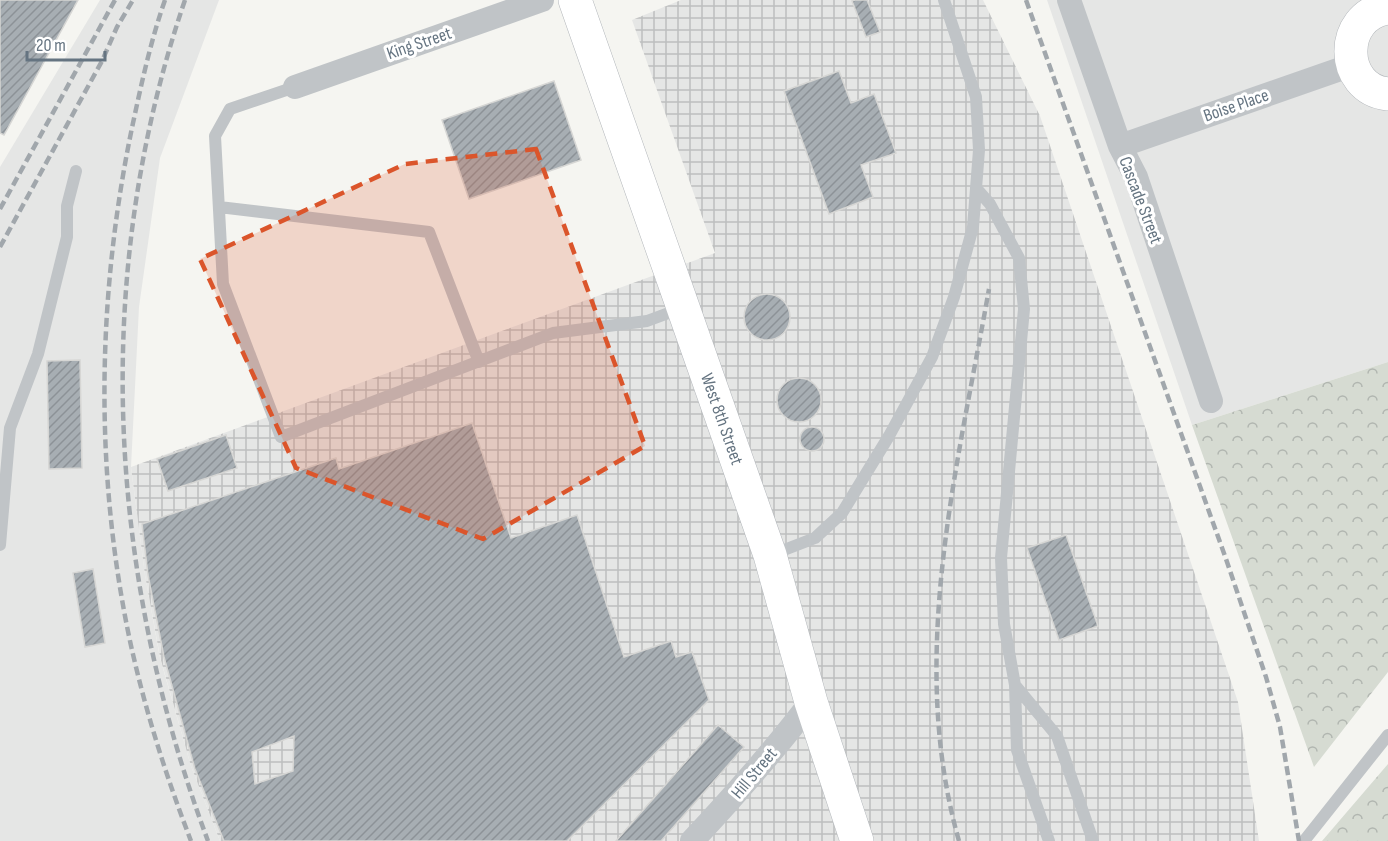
<svg xmlns="http://www.w3.org/2000/svg" width="1388" height="841" viewBox="0 0 1388 841" font-family="'Sofia Sans Condensed',sans-serif">
	<style>
		.built { fill: #e5e6e5 }
		.industrial { fill: url(#industrial-grid) }
		.forest { fill: url(#forest-crowns) }
		.building { fill: url(#building-hatch); stroke: #d6d6d4; stroke-width: 1.5; fill-rule: evenodd }
		.lines { fill: none; stroke-linecap: round; stroke-linejoin: round }
		.secondary-casing { stroke: #b3b7bb; stroke-width: 34 }
		.lane { stroke: #c0c4c7; stroke-width: 12 }
		.street { stroke: #c0c4c7; stroke-width: 24 }
		.secondary { stroke: #fff; stroke-width: 33 }
		.rail { stroke: #a1a7ac; stroke-width: 4.5; stroke-dasharray: 9 4.5; stroke-linecap: butt }
		.marked { fill: #db552b; fill-opacity: 0.2; stroke: #db552b; stroke-width: 4.5; stroke-dasharray: 12 8; stroke-linejoin: round }
		.labels { text-anchor: middle; stroke-width: 6; stroke-linejoin: round; paint-order: stroke }
		.street-label { font-size: 18px; fill: #657481; stroke: #fff }
	</style>
	<defs>
		<pattern id="industrial-grid" width="8" height="8" patternUnits="userSpaceOnUse" patternTransform="scale(1.5)"><rect width="8" height="8" fill="#e5e6e5"/><path d="M0 4h8M4 0v8" fill="none" stroke="#bdbfbf"/></pattern>
		<pattern id="forest-crowns" width="20" height="18" patternUnits="userSpaceOnUse" patternTransform="scale(1.5)"><rect width="20" height="18" fill="#d6dbd2"/><path d="M2 6a3 3 0 1 1 6 0M12 15a3 3 0 1 1 6 0" fill="none" stroke="#b1b6b0"/></pattern>
		<pattern id="building-hatch" width="6" height="6" patternUnits="userSpaceOnUse" patternTransform="scale(1.5)"><rect width="6" height="6" fill="#a7aeb3"/><path d="M-1 1l2-2M0 6l6-6M5 7l2-2" fill="none" stroke="#8c9297"/></pattern>
	</defs>
	<rect width="100%" height="100%" fill="#f5f5f1"/>
	<path class="built" d="M100,0H219L160,158L139,307L131,467L145,575L160,658L191,766L220,841H0V167Z
		M1047,0H1388V362L1192,425Z"/>
	<path class="industrial" d="M681,0H983L1040,116L1238,702L1259,841H220L191,766L160,657L145,575L131,467L715,253L632,20Z"/>
	<path class="forest" d="M1388,362V672L1314,767L1192,425Z
		M1388,764V841H1322Z"/>
	<path class="building" d="M0,0H78L4,135L0,133Z
		M855,0H867L880,32L866,37L852,1Z
		M839,71L851,103L874,94L896,153L861,165L873,197L829,214L784,91Z
		M554,81L581,160L469,199L442,120Z
		M744 317a23 23 0 1 1 46 0a23 23 0 1 1-46 0Z
		M80,360L82,468L49,469L47,361Z
		M777 400a22 22 0 1 1 44 0a22 22 0 1 1-44 0Z
		M472,423L511,538L577,515L624,657L671,641L676,657L692,652L709,700L567,841H224L195,769L164,657L148,575L142,524L336,458L339,469ZM294,736L293,771L255,784L252,752Z
		M800 439a12 12 0 1 1 24 0a12 12 0 1 1-24 0Z
		M226,435L237,468L168,491L157,459Z
		M1066,535L1098,626L1059,640L1027,548Z
		M93,569L105,643L85,647L73,573Z
		M718,725L744,747L661,841H616Z"/>
	<g class="lines">
		<g class="secondary-casing">
			<g id="secondary">
				<path id="s1" d="M575,0L770,555L811,702L857,841"/>
				<path d="M1388,8C1338,15 1339,89 1388,94"/>
			</g>
		</g>
		<path class="lane" d="M295,87L230,109L215,136L223,284L281,437L553,333L647,321L682,308
			M976,188L990,204L1019,258L1024,309L1001,558L1004,624L1015,685L1057,736L1093,841
			M219,207L429,232L479,362
			M0,545L10,428L38,354L67,237V206L76,171
			M771,555L815,538L842,513L889,436L932,357L954,297L973,227L979,150L976,97L944,0
			M1015,685L1017,750L1049,841
			M1304,841L1388,735"/>
		<path class="street" d="M1069,0L1120,146L1136,177L1211,401
			M295,87L542,0
			M1120,146L1352,65
			M692,841C734,796 775,750 811,702"/>
		<use href="#secondary" class="secondary"/>
		<path class="rail" d="M165,0C151,40 142,81 133,123C97,293 94,471 130,641C145,710 166,776 191,841
			M185,0C91,275 107,571 208,841
			M1026,0L1226,559L1266,677L1280,727L1299,841
			M0,209L115,0
			M0,247L102,61L117,27L133,0
			M959,841C907,659 957,470 989,289"/>
	</g>
	<path class="marked" d="M536,149L645,446L483,539L296,468L200,259L405,164Z"/>
	<g class="labels">
		<g class="street-label">
			<text transform="translate(419 43) rotate(-19)" y="6">King Street</text>
			<text transform="translate(1236 105) rotate(-19)" y="6">Boise Place</text>
			<text transform="translate(1141 200) rotate(69)" y="6">Cascade Street</text>
			<text dy="6" stroke="none"><textPath href="#s1" startOffset="444">West 8th Street</textPath></text>
			<text transform="translate(754 773) rotate(-50)" y="6">Hill Street</text>
		</g>
	</g>
	<path d="M27 51v9h78v-9" fill="none" stroke="#657481" stroke-width="3"/>
	<text x="36" y="51" font-size="18" fill="#657481" stroke="#ffffff" stroke-width="4.5" paint-order="stroke">20 m</text>
</svg>
